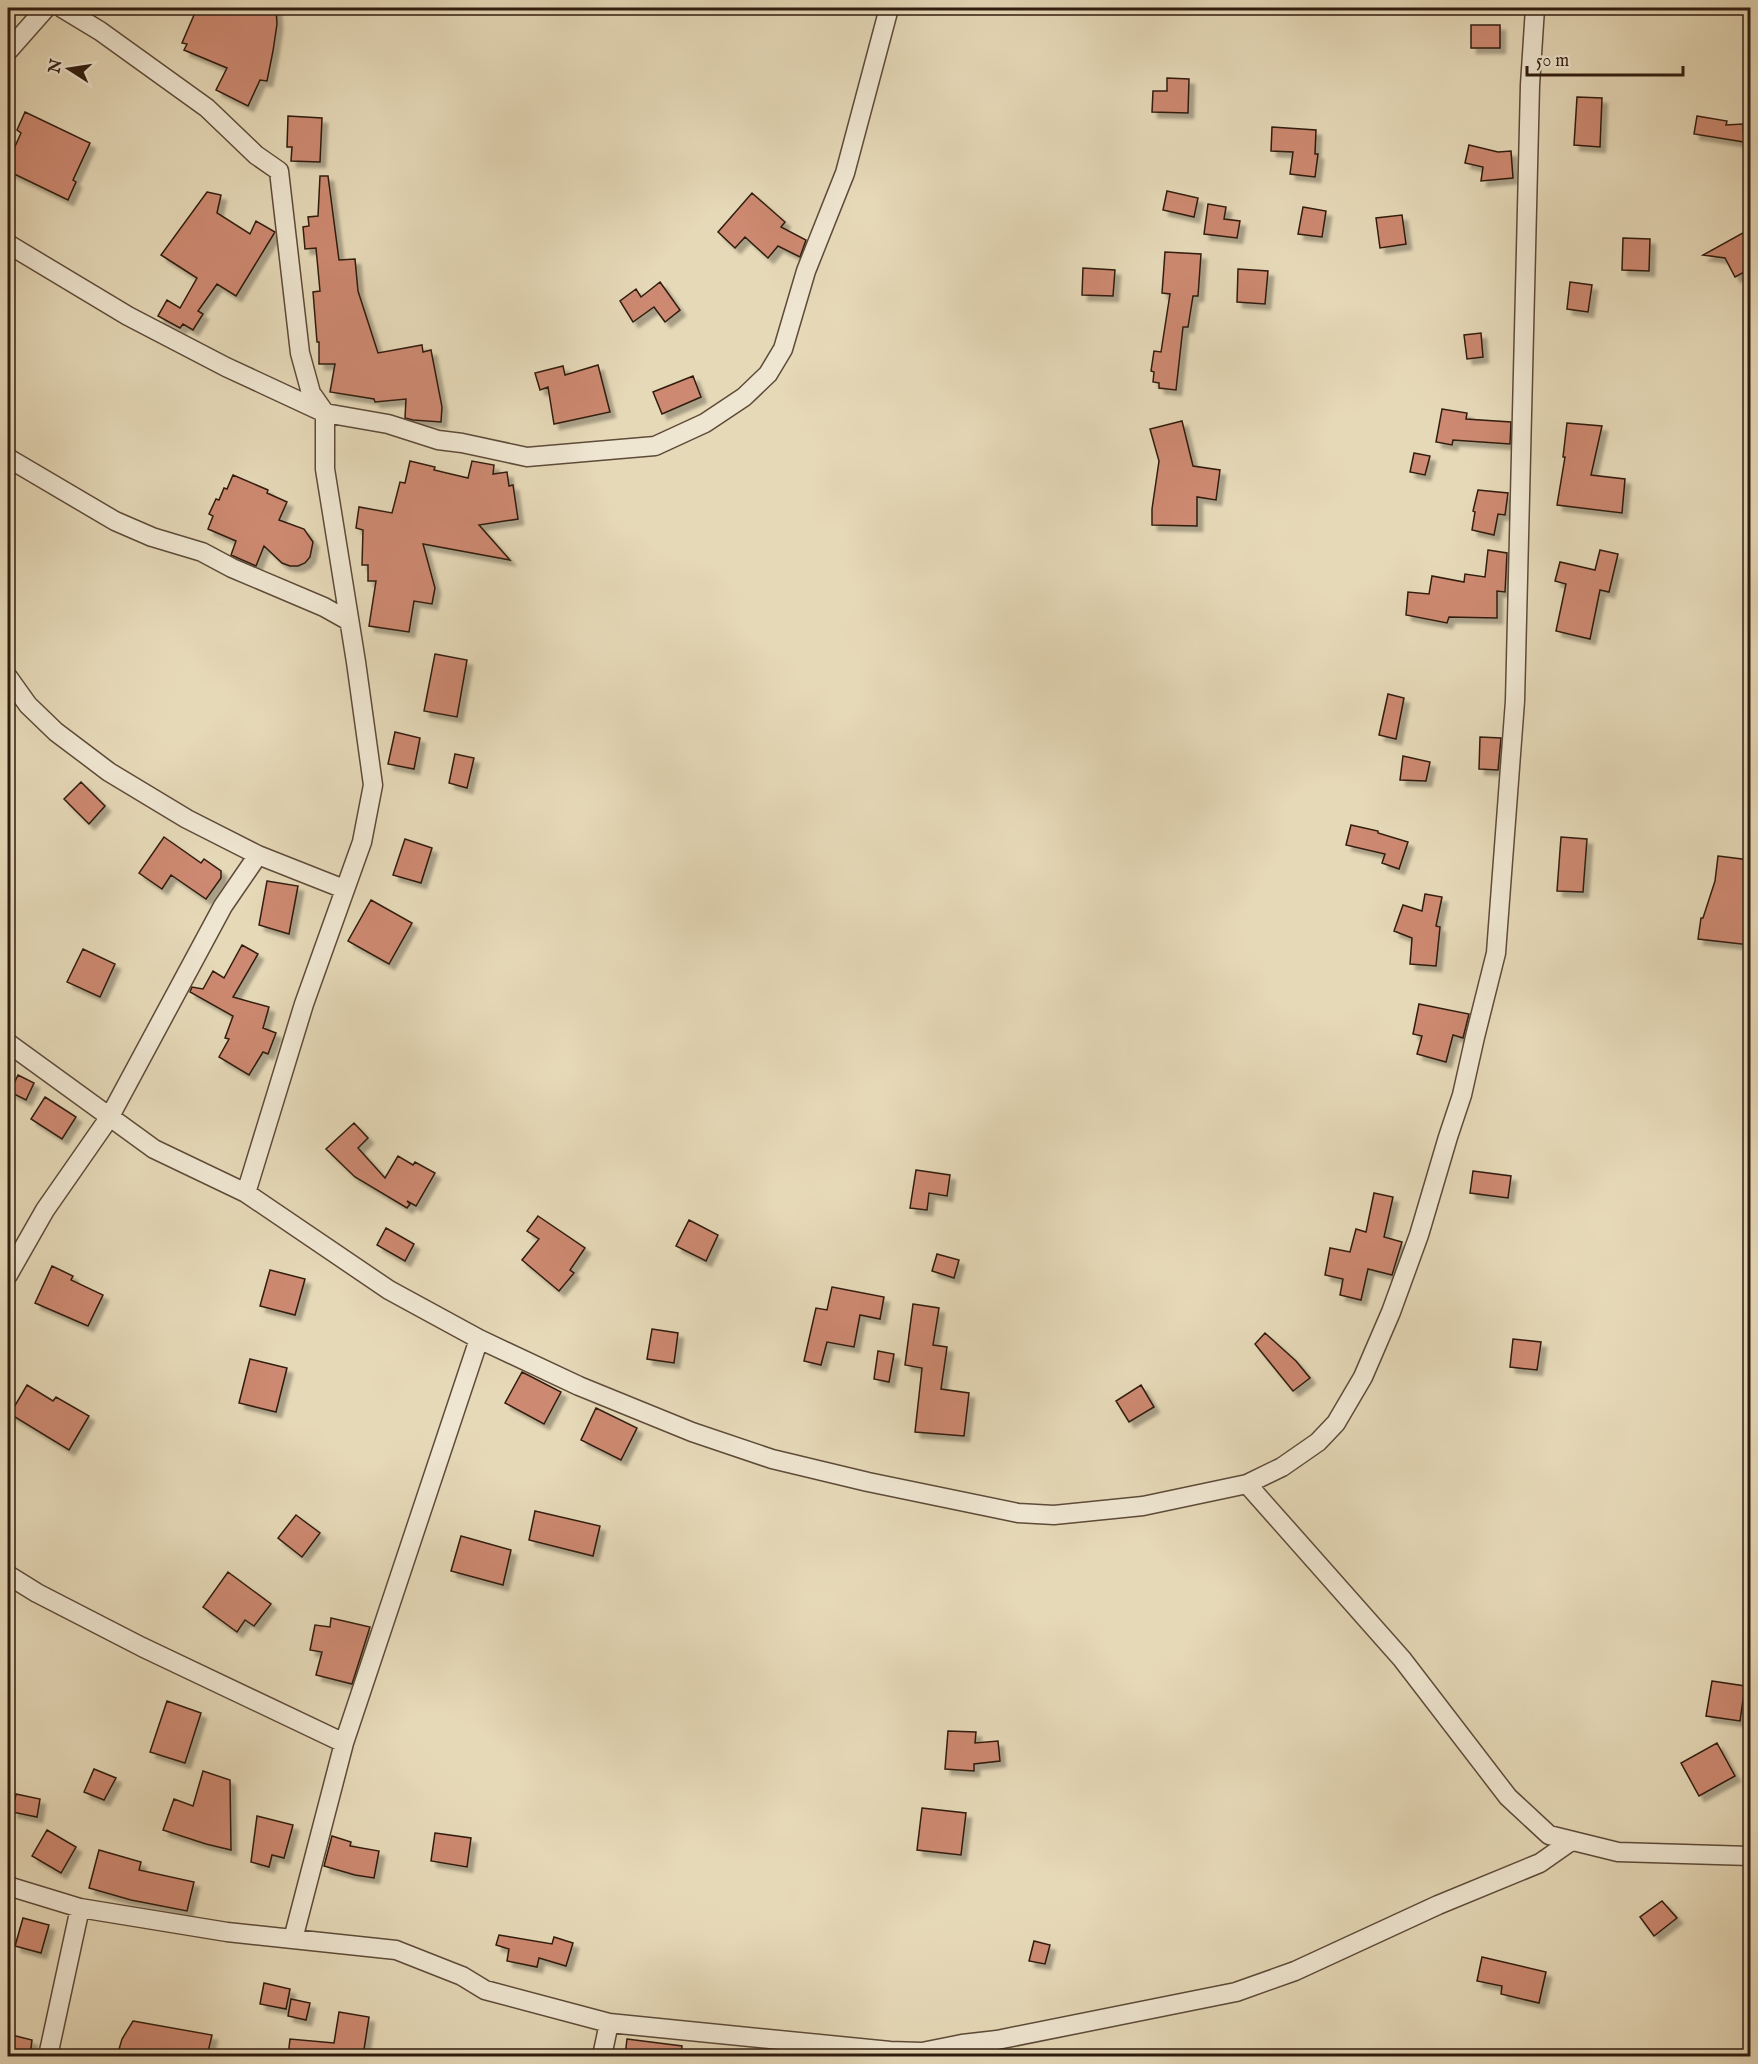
<svg xmlns="http://www.w3.org/2000/svg" width="1758" height="2064" viewBox="0 0 1758 2064" font-family="'IM FELL English',serif">
	<style>
		.building { fill: #cd8971; stroke: #301c0f; stroke-width: 1.5; filter: url(#shadow) }
		.lines { fill: none; stroke-linecap: round; stroke-linejoin: round }
		.minor-casing { stroke: #5e4b39; stroke-width: 21 }
		.minor { stroke: #efe6d1; stroke-width: 18 }
	</style>
	<defs>
		<filter id="shadow"><feDropShadow dx="5.5" dy="5.5" stdDeviation="1.5" flood-color="#0004"/></filter>
	</defs>
	<rect width="100%" height="100%" fill="#e6d9b8"/>
	<filter id="stains"><feTurbulence type="fractalNoise" baseFrequency=".00333" numOctaves="4"/><feColorMatrix values="0 0 0 0 .2 0 0 0 0 .09 0 0 0 0 .02 0 0 0 .5 -.17"/></filter>
	<radialGradient id="worn" r=".72"><stop offset=".6" stop-color="#630" stop-opacity="0"/><stop offset="1" stop-color="#630" stop-opacity=".3"/></radialGradient>
	<path class="building" d="M197,8H276L277,24L273,51L267,81L260,80L248,106L216,90L227,68L184,50L187,44L182,43Z
		M1471,25H1500V48H1471Z
		M1167,78L1189,79L1188,113L1152,112L1153,91H1167Z
		M1577,97L1602,98L1600,147L1574,145Z
		M25,112L90,143L73,180L76,182L68,200L8,171V162L21,133L17,130Z
		M288,116L322,118L320,162L291,161L292,147H287Z
		M1697,116L1727,121L1726,125L1743,124L1744,142L1694,134Z
		M1272,127L1316,130L1315,154H1318L1315,177L1290,174L1293,152L1271,151Z
		M1469,145L1498,152L1511,151L1513,178L1481,181L1483,167L1465,163Z
		M320,176H328L339,260L355,259L358,291L378,353L422,345L423,352L431,350L442,407L441,422L413,420L405,418L406,399L375,402L374,399L330,392L335,364H319V342H317L313,292L320,291L316,248L305,249L303,227L309,226L308,217L318,216Z
		M1167,191L1198,198L1194,217L1163,210Z
		M207,192L221,195L217,213L250,234L256,221L275,232L236,296L217,284L198,311L203,314L193,330L183,324L180,328L158,316L167,300L180,308L197,278L161,255Z
		M752,193L785,222L781,227L806,240L800,257L778,246L768,258L745,237L735,248L718,232Z
		M1208,204L1226,207L1224,219L1240,221L1237,238L1204,234Z
		M1303,207L1326,211L1322,237L1298,234Z
		M1402,215L1406,244L1380,248L1376,218Z
		M1750,229V269L1735,277L1725,258L1703,255Z
		M1623,238L1650,239L1649,271L1622,270Z
		M1165,252L1201,254L1198,296H1193L1188,327H1183L1176,390L1159,388V383L1153,382L1154,372L1151,371L1154,351L1161,352L1170,294L1162,293Z
		M1083,268L1115,270L1113,296L1082,295Z
		M1238,269L1268,271L1265,304L1237,302Z
		M660,282L680,310L665,322L654,307L633,322L620,301L636,289L641,297Z
		M1570,282L1592,285L1588,312L1567,309Z
		M1481,333L1483,357L1467,359L1464,335Z
		M598,365L610,412L554,424L548,387L540,390L535,373L563,366L565,375Z
		M693,376L701,397L662,414L653,392Z
		M1442,409L1467,413L1466,419L1511,422L1510,444L1453,440L1452,445L1436,442Z
		M1182,421L1193,466L1220,470L1216,500L1197,497V526L1152,525V509L1159,461L1150,429Z
		M1567,423L1602,426L1591,475L1625,479L1622,513L1557,505L1565,457H1563Z
		M1414,453L1430,456L1425,475L1410,472Z
		M410,461L435,467L434,470L468,478L472,461L494,465L493,474L507,472L509,486L513,485L518,519L479,525L510,560L423,544L435,588L432,604L414,601L409,632L369,626L376,581H368V565H362L363,530L356,528L359,507L392,513L400,482L405,483Z
		M233,475L268,490L267,493L287,502L279,520L304,529L313,542L310,557L305,563L298,566H290L282,563L264,546L256,566L231,555L236,541L208,529L213,516L209,514L216,499L219,500L224,488L227,489Z
		M1478,490L1508,493L1505,515L1498,514L1494,535L1472,530L1475,512L1473,511Z
		M1488,550L1507,553L1505,592L1497,591V618L1449,617L1447,623L1406,615L1408,592L1429,594L1432,576L1464,582L1465,574L1485,577Z
		M1600,550L1618,554L1609,592L1600,590L1590,639L1556,631L1566,584L1555,581L1560,562L1595,570Z
		M435,654L467,660L457,717L424,711Z
		M1388,694L1404,698L1396,739L1379,735Z
		M395,732L420,738L414,769L388,764Z
		M1480,737L1501,738L1498,770L1479,769Z
		M455,754L474,758L467,788L449,783Z
		M1403,756L1430,762L1426,781L1400,780Z
		M81,782L105,806L89,824L64,799Z
		M1351,825L1378,831V833L1408,842L1399,869L1382,863L1385,854L1346,845Z
		M164,837L201,863L204,859L221,871V878L206,899L171,875L162,889L139,873Z
		M1561,837L1587,839L1583,892L1557,891Z
		M405,839L432,848L421,883L393,875Z
		M1718,856L1750,860V945L1698,939L1701,918H1703L1715,881Z
		M267,881L298,886L289,934L259,925Z
		M1425,894L1442,897L1436,926L1440,927L1436,966L1410,964L1412,938L1394,931L1403,905L1422,911Z
		M371,900L412,923L389,964L348,941Z
		M242,945L258,954L233,997L269,1007L263,1028L276,1033L268,1054L263,1052L249,1075L219,1057L229,1039L225,1038L233,1016L190,992L192,987L203,989L213,971L224,978Z
		M83,949L115,964L100,997L67,982Z
		M1419,1004L1469,1014L1463,1038L1453,1035L1446,1062L1417,1054L1422,1036L1413,1034Z
		M18,1075L34,1083L26,1100L10,1092Z
		M45,1097L76,1117L62,1139L31,1119Z
		M354,1123L368,1138L358,1148L385,1178L398,1156L413,1165L415,1162L435,1173L416,1206L407,1201L410,1204L407,1208L355,1177L326,1149Z
		M916,1170L950,1175L947,1196L929,1193L927,1210L910,1208Z
		M1473,1171L1511,1176L1508,1198L1470,1193Z
		M1374,1193L1393,1197L1384,1237L1402,1242L1392,1275L1368,1269L1361,1300L1340,1295L1343,1279L1325,1275L1330,1248L1350,1252L1356,1229L1366,1232Z
		M538,1216L585,1248L570,1270L574,1273L559,1291L522,1260L539,1239L527,1231Z
		M689,1220L718,1235L706,1261L676,1246Z
		M386,1228L414,1244L405,1261L377,1245Z
		M937,1254L959,1260L954,1278L932,1271Z
		M52,1266L73,1276L71,1280L103,1295L88,1326L35,1303Z
		M270,1270L305,1279L295,1315L260,1306Z
		M832,1287L884,1297L880,1319L860,1315L854,1347L827,1342L821,1365L804,1361L816,1308L827,1310Z
		M913,1304L939,1308L933,1345L947,1347L941,1389L969,1393L964,1436L915,1432L922,1368L905,1365Z
		M652,1329L678,1333L674,1363L647,1359Z
		M1265,1333L1296,1361L1310,1378L1293,1391L1255,1344Z
		M1513,1339L1541,1342L1537,1370L1510,1367Z
		M878,1351L894,1354L889,1382L874,1379Z
		M250,1359L287,1368L276,1412L239,1403Z
		M522,1372L561,1392L544,1424L505,1403Z
		M27,1385L53,1401L56,1397L89,1416L69,1450L10,1414Z
		M1141,1385L1154,1407L1129,1422L1116,1401Z
		M596,1408L637,1428L621,1460L581,1440Z
		M535,1511L600,1526L593,1556L529,1540Z
		M296,1515L320,1533L302,1557L278,1538Z
		M461,1536L511,1550L503,1585L451,1571Z
		M228,1572L271,1604L254,1626L245,1620L237,1632L203,1607Z
		M331,1618L370,1627L352,1684L316,1675L322,1652L310,1650L315,1625L330,1627Z
		M1712,1681L1745,1686L1740,1721L1706,1716Z
		M167,1701L201,1713L185,1763L150,1752Z
		M948,1731L976,1732L975,1743L998,1741L1000,1761L974,1764V1771L945,1769Z
		M1717,1743L1735,1776L1699,1796L1681,1763Z
		M94,1769L116,1778L104,1800L84,1792Z
		M203,1771L230,1780L231,1850L206,1844L163,1830L174,1799L193,1806Z
		M16,1794L40,1799L37,1817L12,1812Z
		M922,1808L966,1813L961,1855L917,1850Z
		M257,1816L293,1825L284,1858L272,1855L269,1867L251,1862Z
		M47,1830L76,1847L61,1873L32,1856Z
		M435,1833L471,1838L467,1867L431,1861Z
		M332,1836L351,1842L350,1846L379,1851L374,1878L355,1875L324,1866Z
		M99,1850L141,1862L139,1870L194,1882L187,1911L131,1900L89,1888Z
		M1662,1901L1677,1918L1654,1936L1640,1917Z
		M23,1918L49,1925L41,1953L15,1946Z
		M499,1935L552,1944L554,1937L573,1943L566,1966L539,1958L537,1967L507,1961L509,1949L496,1945Z
		M1034,1941L1050,1945L1045,1964L1029,1961Z
		M1482,1957L1546,1972L1539,2003L1501,1994L1502,1986L1477,1981Z
		M264,1983L290,1989L286,2009L260,2004Z
		M291,1999L310,2003L306,2020L288,2016Z
		M339,2012L369,2017L363,2056H288L290,2039L334,2043Z
		M133,2021L212,2035L207,2056L178,2051L177,2056H117L122,2039Z
		M8,2034L32,2040L30,2056H8Z
		M627,2039L682,2046L681,2056H625Z"/>
	<g class="lines">
		<g class="minor-casing">
			<path id="minor" d="M62,8L100,31L207,108L256,155L279,171L300,353L311,393L325,413V469L356,662L373,785L362,842L304,1004L246,1193
				M8,51L46,8
				M8,244L128,316L226,367L325,413L388,424L438,440L462,443L527,457L655,446L705,423L744,397L768,374L783,349L806,271L845,173L889,8
				M8,458L115,521L152,537L202,552L232,568L324,607L349,621
				M8,677L28,705L56,732L109,772L187,819L258,855L344,889
				M8,1043L154,1149L246,1193L389,1290L479,1339L579,1386L692,1432L772,1459L868,1482L1018,1513L1054,1515L1143,1506L1247,1484L1282,1467L1318,1442L1336,1423L1363,1377L1391,1312L1419,1235L1448,1137L1462,1095L1475,1037L1496,953L1515,701L1530,85L1535,8
				M8,1275L45,1210L109,1118L223,906L258,855
				M1247,1484L1402,1659L1508,1797L1549,1835L1618,1852L1750,1856
				M8,1575L37,1593L142,1647L344,1743
				M8,1886L80,1908L227,1932L396,1950L462,1976L485,1990L609,2023L890,2051L922,2052L962,2044L997,2040L1236,1992L1295,1971L1438,1905L1540,1863L1570,1842
				M293,1939L344,1743L479,1339
				M48,2056L80,1908
				M602,2056L609,2023"/>
		</g>
		<use href="#minor" class="minor"/>
	</g>
	<rect width="1758" height="2064" fill="none" stroke="#e6d9b8" stroke-width="30"/>
	<rect x="9" y="9" width="1740" height="2046" fill="none" stroke="#301c0f" stroke-width="3"/>
	<rect x="15" y="15" width="1728" height="2034" fill="none" stroke="#301c0f" stroke-width="1.5"/>
	<g transform="translate(69 69) rotate(282)" stroke="#efe6d1" stroke-width="4.5" paint-order="stroke">
	<path d="M0-4.5L10 22L0 15L-10 22Z" fill="#301c0f"/>
	<text y="-9" font-size="16" font-weight="bold" text-anchor="middle" fill="#301c0f">N</text>
	</g>
	<path d="M1527 66v9h156v-9" fill="none" stroke="#301c0f" stroke-width="3"/>
	<text x="1536" y="66" font-size="18" fill="#301c0f" stroke="#efe6d1" stroke-width="4.5" paint-order="stroke">50 m</text>
	<rect width="100%" height="100%" filter="url(#stains)"/>
	<rect width="100%" height="100%" fill="url(#worn)"/>
</svg>
